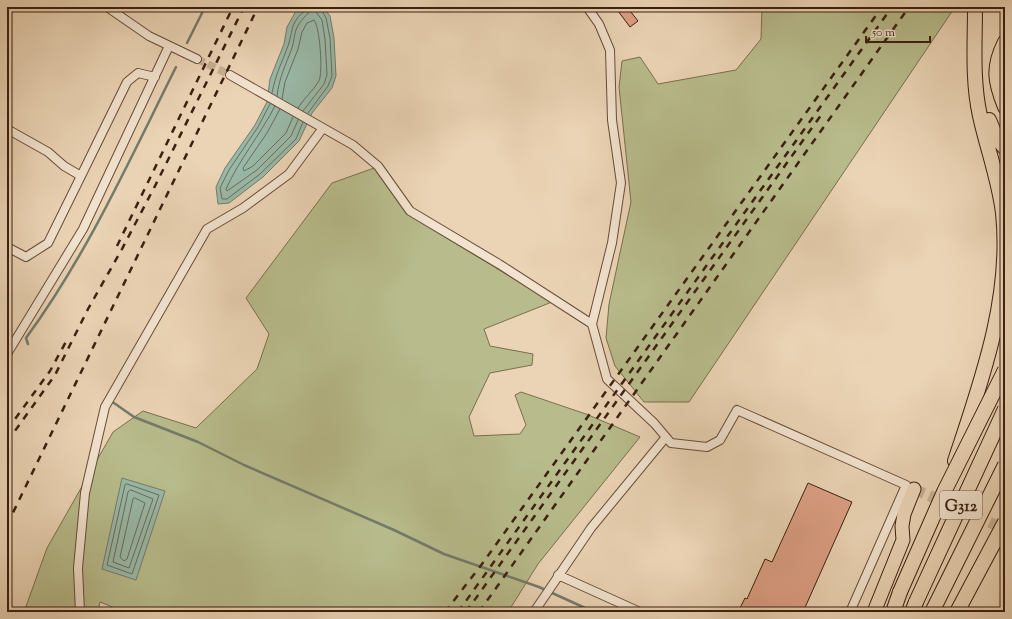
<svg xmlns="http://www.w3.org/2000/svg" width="1012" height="619" viewBox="0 0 1012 619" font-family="'Sorts Mill Goudy',serif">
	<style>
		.green { fill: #b8bc8c; stroke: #7a6e4e }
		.water { fill: #99b9a8; stroke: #737b6b }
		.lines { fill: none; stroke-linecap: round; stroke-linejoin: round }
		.shore { stroke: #6a6c5c; stroke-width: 1 }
		.stream { stroke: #737b6b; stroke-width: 2.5 }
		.building { fill: #dda085; stroke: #3b1f10 }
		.street-tunnel { stroke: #c8b094; stroke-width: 8; stroke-dasharray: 8 4; stroke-linecap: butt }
		.secondary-tunnel { stroke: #c8b094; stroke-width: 11; stroke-dasharray: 11 5.5; stroke-linecap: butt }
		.street-casing { stroke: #674c39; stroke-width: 10 }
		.primary-casing { stroke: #3b1f10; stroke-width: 15 }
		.highway-casing { stroke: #3b1f10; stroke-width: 16 }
		.street { stroke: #f2e3cf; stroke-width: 8 }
		.primary { stroke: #ebd4b5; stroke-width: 13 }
		.highway { stroke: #ebd4b5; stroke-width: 14 }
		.rail { stroke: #3b1f10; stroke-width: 2.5; stroke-dasharray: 7 7; stroke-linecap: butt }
		.highway-bridge-casing { stroke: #3b1f10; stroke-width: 16; stroke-linecap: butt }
		.highway-bridge { stroke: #ebd4b5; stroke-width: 14 }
		.labels { text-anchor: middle; stroke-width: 3.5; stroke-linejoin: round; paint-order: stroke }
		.shield { fill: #f2e3cf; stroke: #725a49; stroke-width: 1 }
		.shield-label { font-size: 16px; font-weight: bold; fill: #3b1f10 }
	</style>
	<rect width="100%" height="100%" fill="#ebd4b5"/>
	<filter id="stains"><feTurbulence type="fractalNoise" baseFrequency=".005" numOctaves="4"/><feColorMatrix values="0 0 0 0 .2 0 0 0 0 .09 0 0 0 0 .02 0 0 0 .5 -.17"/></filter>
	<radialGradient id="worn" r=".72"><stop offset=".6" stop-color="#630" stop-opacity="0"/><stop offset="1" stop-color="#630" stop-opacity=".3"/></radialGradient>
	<path class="green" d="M762,7H955L689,402H644L615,366L606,338L609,304L631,202L619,87L622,61L640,57L658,84L736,70L761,39Z
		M374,168L407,214L552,302L484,329L490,346L533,354L532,365L490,373L469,417L474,436L520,434L526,425L515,395L521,392L586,414L640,437L538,564L508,612H125L100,602L98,612H24L47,548L113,432L143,411L196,428L257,369L269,334L246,298L332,183Z"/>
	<path class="water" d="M307,7H323L330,16L334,38L336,76L332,88L312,113L299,141L263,177L229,203L218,204L216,187L225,168L255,125L267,102L270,79L284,44L287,27L296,11Z
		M122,478L165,491L136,580L102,569Z"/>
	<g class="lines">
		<path class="shore" d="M272,93C275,76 282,62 288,46C293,30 291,21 305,11L306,7
			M277,96C279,78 286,64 292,48C294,42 294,35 296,30C299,21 308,14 313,8L311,7
			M282,99L285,82L298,49L302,32L307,23L314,20C320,27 323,72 319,81C313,91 304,98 298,108
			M270,104L258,127L229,170L220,188L222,199H227L260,174L296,139L303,122
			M275,106C260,135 239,160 226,189L227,191L257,170L291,136L298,120
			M280,109L267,133L243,168L244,171L253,166L286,133L293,117
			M303,111L324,84L327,75L325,39L322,20L313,8L315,7
			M308,113L328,86L332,76L330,38L326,18L320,7
			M127,484L159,495L132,574L107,565L125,485Z
			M131,490L153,499L129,568L113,562L128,492Z
			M135,498L145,503L127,559L124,561L120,557L133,499Z"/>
		<path class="stream" d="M187,43L205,7
			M28,344L26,338C87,255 130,159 176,67
			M114,403L134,417L198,442L244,465L394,530L444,554L539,587L594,612"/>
	</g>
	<path class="building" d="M615,7H627L638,21L630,27Z
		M808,483L852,502L803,612H738L745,598L747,599L765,559L772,562Z"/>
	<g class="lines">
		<path class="street-tunnel" d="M197,59L230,75"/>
		<path class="secondary-tunnel" d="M914,489L1005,529"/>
		<g class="street-casing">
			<path id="street" d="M107,7L149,36L197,59
				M587,7L599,24L610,50L612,120L621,183L612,243L592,324L607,379L654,423L671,443L707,447L720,440L737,410L906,485L850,612
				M7,10L11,7
				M230,75L353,145L378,166L410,211L499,264L592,324
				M7,129L48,152L64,166L81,176L127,82L138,73L155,77
				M7,247L26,257L48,243L81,176
				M7,354L83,229L169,46
				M558,575L640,612
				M80,612L78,568L85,493L105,407L207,229L243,208L289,174L323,128
				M534,612L591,528L666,437"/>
		</g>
		<g class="primary-casing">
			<path id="primary" d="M874,612L903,540L902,526L904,514L914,489"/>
		</g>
		<g class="highway-casing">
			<path id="highway" d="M1005,42C992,68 995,82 1005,107
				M989,120L996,137L1005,148
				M955,461C981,382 1012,298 1003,213C999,180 987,148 980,116C972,80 975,43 975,7
				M893,612L900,592
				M912,612L916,602"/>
		</g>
		<use href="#street" class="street"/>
		<use href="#primary" class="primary"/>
		<use href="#highway" class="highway"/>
		<path class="rail" d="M117,246L233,7
			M7,430L50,371L68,338
			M7,442L55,375L88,309L122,249L155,186L244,7
			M7,525L258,7
			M445,612L482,564L882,7
			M458,612L892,7
			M466,612L824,111
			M479,612L909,7"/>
		<g class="highway-bridge-casing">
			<path id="highway-bridge" d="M900,592L944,492L1005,370
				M916,602L1005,409
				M933,610L1005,465
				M957,612L1005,522"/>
		</g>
		<use href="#highway-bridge" class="highway-bridge"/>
	</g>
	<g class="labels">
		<rect class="shield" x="940" y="491" width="42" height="28" rx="3"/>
		<g class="shield-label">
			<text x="961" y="511">G312</text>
		</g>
	</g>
	<rect width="1012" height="619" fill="none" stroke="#ebd4b5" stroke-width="24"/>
	<rect x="8" y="8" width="996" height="603" fill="none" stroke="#3b1f10" stroke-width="2"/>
	<rect x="12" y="12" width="988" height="595" fill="none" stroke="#3b1f10"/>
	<path d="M866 36v6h64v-6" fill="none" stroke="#3b1f10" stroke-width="2"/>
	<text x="872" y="36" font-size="12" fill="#3b1f10" stroke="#f2e3cf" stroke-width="3" paint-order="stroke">50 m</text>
	<rect width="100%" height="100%" filter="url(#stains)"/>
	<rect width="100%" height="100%" fill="url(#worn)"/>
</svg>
